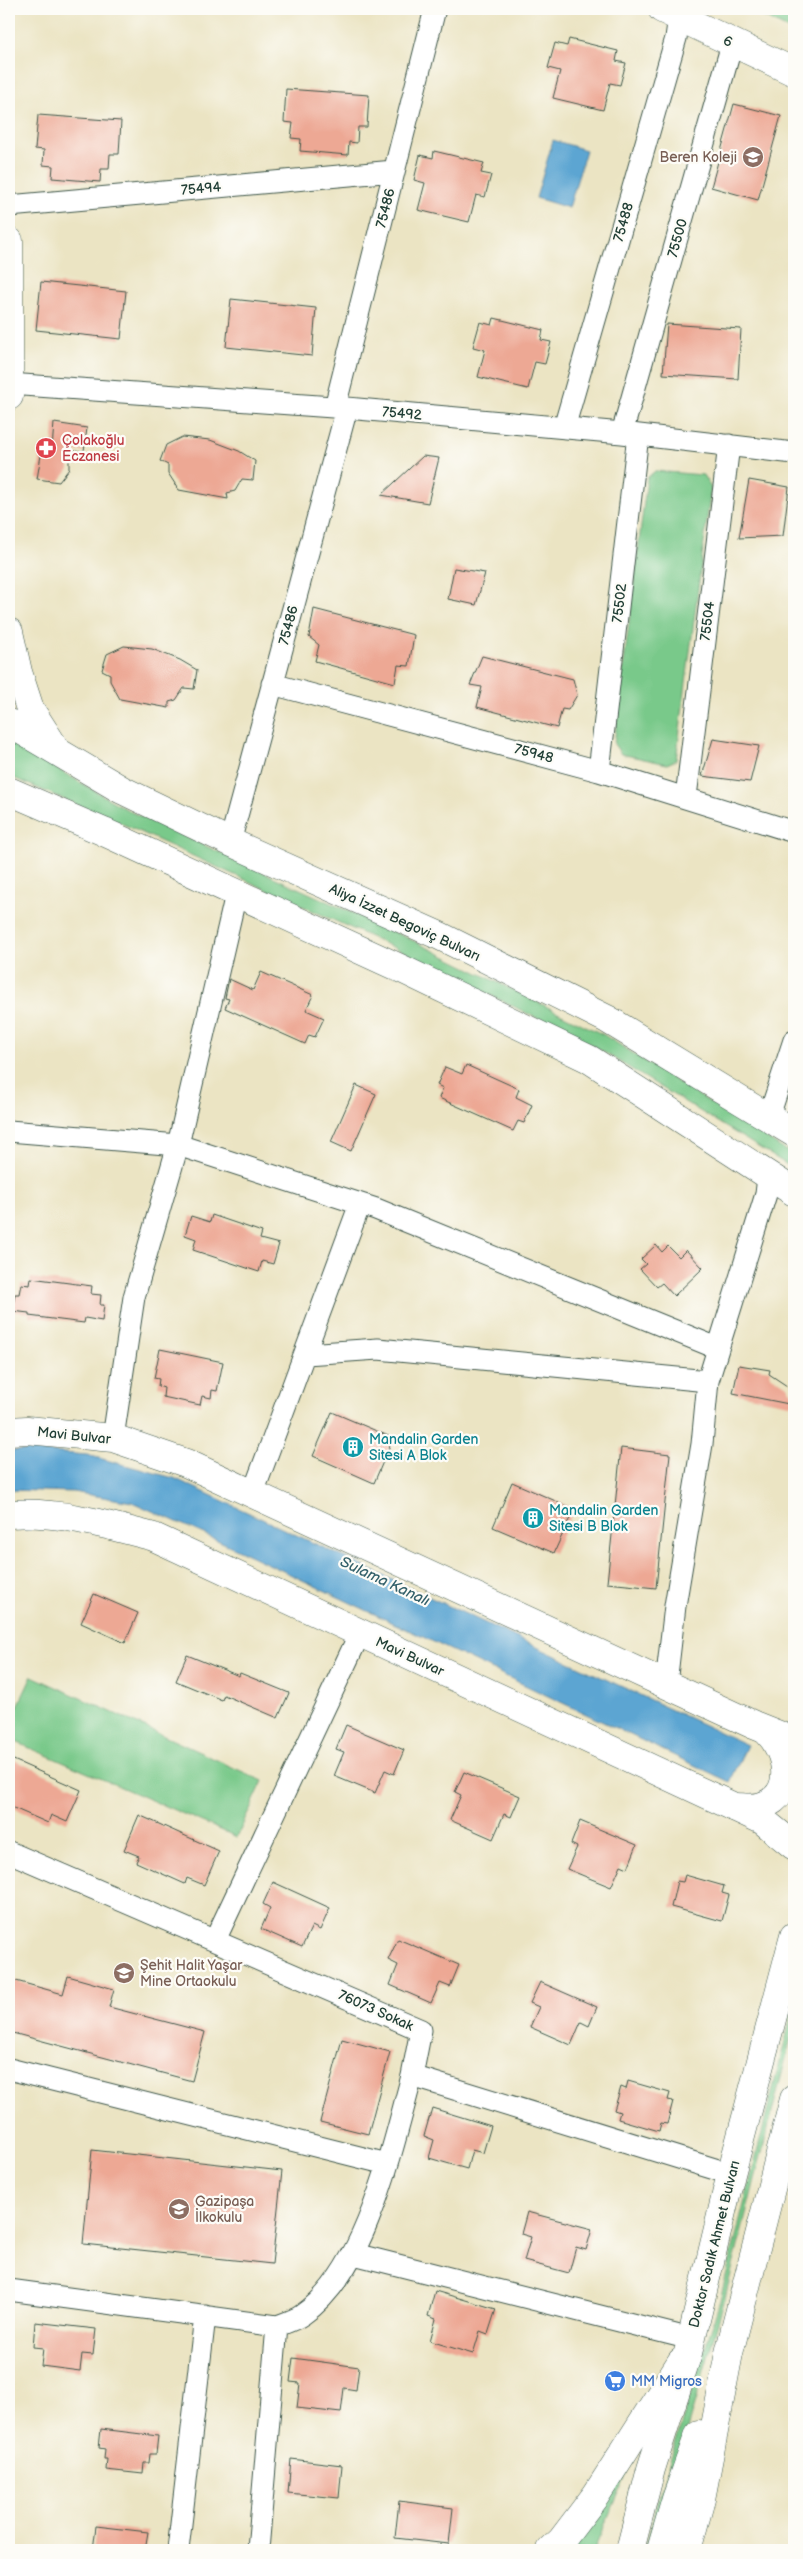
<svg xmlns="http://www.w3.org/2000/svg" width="803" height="2559" viewBox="0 0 803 2559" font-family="'Balsamiq Sans',sans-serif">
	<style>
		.green { fill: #79c98a; stroke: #4c835f }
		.water { fill: #5ba5d2; stroke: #3d7183 }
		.building { fill: #eda894 }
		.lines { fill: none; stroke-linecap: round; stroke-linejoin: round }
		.street-casing { stroke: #3e5649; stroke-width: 23 }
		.secondary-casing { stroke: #3e5649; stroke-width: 29 }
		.primary-casing { stroke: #3e5649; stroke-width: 29 }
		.street { stroke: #fff; stroke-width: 21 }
		.secondary { stroke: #fff; stroke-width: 28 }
		.primary { stroke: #fff; stroke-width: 28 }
		.labels { text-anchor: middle; stroke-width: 4.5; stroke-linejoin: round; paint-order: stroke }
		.street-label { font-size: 14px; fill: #1f3d34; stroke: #fdfcf7 }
		.education-label { font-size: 14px; fill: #785e54; stroke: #fdfcf7; text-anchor: start }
		.health-label { font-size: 14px; fill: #be3a42; stroke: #fdfcf7; text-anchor: start }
		.culture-label { font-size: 14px; fill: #0d838f; stroke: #fdfcf7; text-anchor: start }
		.shop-label { font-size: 14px; fill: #366cbe; stroke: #fdfcf7; text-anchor: start }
		.water-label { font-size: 15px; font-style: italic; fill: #34616b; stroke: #fdfcf7 }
	</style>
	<rect width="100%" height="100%" fill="#fdfcf7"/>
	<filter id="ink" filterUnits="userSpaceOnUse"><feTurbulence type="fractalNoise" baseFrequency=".02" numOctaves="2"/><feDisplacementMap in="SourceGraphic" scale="10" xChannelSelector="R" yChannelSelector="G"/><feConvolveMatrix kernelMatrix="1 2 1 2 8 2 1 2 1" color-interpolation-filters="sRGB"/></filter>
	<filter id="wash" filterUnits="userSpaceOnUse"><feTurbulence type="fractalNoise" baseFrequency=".0096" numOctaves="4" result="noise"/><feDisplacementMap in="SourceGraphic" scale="20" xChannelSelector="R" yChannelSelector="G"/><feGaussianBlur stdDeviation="1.12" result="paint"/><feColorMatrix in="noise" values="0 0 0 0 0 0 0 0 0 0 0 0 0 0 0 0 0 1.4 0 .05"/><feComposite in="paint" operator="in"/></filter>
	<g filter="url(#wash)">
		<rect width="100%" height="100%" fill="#ebe4c3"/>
		<path class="green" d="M748,9H794V32Z
			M655,471L703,475L711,488L676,760L667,764L621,754L614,744L647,478Z
			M9,741L131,812L416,942L604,1035L794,1156V1169L597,1048L410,955L125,825L9,776Z
			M32,1676L263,1781L237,1837L9,1739V1725Z
			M794,2005V2026L723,2305L652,2550H645L658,2499L719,2304Z
			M638,2447L594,2550H559Z"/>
		<path class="water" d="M553,140L586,150L569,208L536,198Z
			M27,1450L87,1455L174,1478L747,1745L730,1782L226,1544L132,1502L73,1492L9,1490V1451Z"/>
		<g id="blocks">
			<path class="building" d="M569,39L618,51L616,61L626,63L620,85L610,83L603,110L553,98L560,71L548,68L555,43L567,46Z
				M286,89L369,95L367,127H358L357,143L349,142L348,155L300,151L301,139L291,138L293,123L284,122Z
				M734,104L781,116L758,200L711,187Z
				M38,115L121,121L119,154H110L109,169H101L100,182L52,178L53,166L43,165L44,150L35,149Z
				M434,151L484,163L481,173L491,175L485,197L476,195L469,222L418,210L425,183L414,180L420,155L433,158Z
				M41,282L126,291L121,339L36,330Z
				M231,299L316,308L312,356L226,347Z
				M494,318L543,330L541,340L551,342L545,364L535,362L528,389L478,377L485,350L473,347L480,322L492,325Z
				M667,324L741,329L738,379L663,374Z
				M54,423L87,428L84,451H69V469L59,482L37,479L42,449H52Z
				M182,437L210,440L239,451L255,461L253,480L242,479L235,491L227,493L228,499L179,490L168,473V465L160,461L166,445Z
				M423,456L439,458L428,503L381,495Z
				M749,480L789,487L783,536L739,538Z
				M454,568L485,573L476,605L448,599Z
				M314,609L414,635L409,666L398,665L395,683L315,661L319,645L309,637Z
				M124,646L152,649L180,660L197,670L194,689L184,688L176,700L169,702V708L120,699L110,681V674L102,670L107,654Z
				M482,656L573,679L577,695L568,710L562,709L557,728L477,707L482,687L470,685Z
				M713,739L759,746L750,782L702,776Z
				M261,972L313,995L306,1010L324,1018L315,1037L309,1035L305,1044L225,1008L229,999L225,998L229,979L253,990Z
				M466,1065L519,1089L516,1097L532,1105L524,1123L518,1121L513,1131L439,1098L443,1088L437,1085L445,1067L462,1074Z
				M356,1085L376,1094L351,1151L331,1142Z
				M212,1215L262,1232L260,1239L279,1244L273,1264L262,1261L259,1272L193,1250L196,1239L185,1235L191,1216L210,1222Z
				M656,1245L662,1252L668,1246L679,1257L686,1250L703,1268L674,1296L662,1283L657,1287L640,1269L646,1264L641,1259Z
				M31,1278L92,1286L91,1294L101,1295L100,1305H104L102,1321L85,1318L84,1323L29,1316V1313L12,1311L15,1294H19L21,1284L30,1285Z
				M160,1349L223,1362L217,1391L212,1390L211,1398L202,1396L200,1405L163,1397L164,1388L158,1386L159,1379L154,1378Z
				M739,1365L770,1370L769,1374L787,1386L794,1395V1405L733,1393Z
				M332,1412L393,1438L374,1483L313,1456Z
				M621,1448L670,1454L656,1588L607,1583Z
				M512,1482L574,1509L554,1553L493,1527Z
				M94,1594L138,1613L125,1643L81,1623Z
				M187,1655L239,1676L240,1673L289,1693L278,1718L224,1695L222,1700L176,1681Z
				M346,1725L404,1750L394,1774L385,1770L375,1793L334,1776L344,1752L336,1749Z
				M9,1758L81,1790L67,1822L51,1815L48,1823L9,1806Z
				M464,1772L520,1796L511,1817L504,1814L493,1839L450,1820L461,1795L455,1792Z
				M139,1815L219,1851L204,1885L187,1878L185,1884L136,1862L139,1856L124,1850Z
				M580,1821L637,1845L628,1868L621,1865L611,1887L567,1869L577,1847L571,1844Z
				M685,1875L724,1886L722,1893L729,1895L722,1921L671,1907L677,1881L683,1882Z
				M273,1882L330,1908L320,1930L312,1926L302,1947L261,1929L270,1908L263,1904Z
				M398,1939L459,1965L450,1987L440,1983L431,2003L390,1985L398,1965L388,1960Z
				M68,1976L114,1989L109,2007L205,2032L192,2081L9,2032V1979L63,1994Z
				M540,1982L597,2007L589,2026L581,2022L571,2045L530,2027L539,2007L530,2003Z
				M342,2039L390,2052L368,2134L320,2122Z
				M628,2081L670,2093L668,2100L673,2101L667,2124L661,2123L659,2131L618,2119L620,2112L614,2110L621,2087L626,2089Z
				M432,2108L491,2126L483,2153L472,2150L467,2169L429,2158L434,2140L424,2136Z
				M92,2150L282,2171L272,2264L83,2244Z
				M527,2212L592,2229L586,2250L576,2247L569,2273L524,2261L531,2237L521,2234Z
				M435,2291L496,2309L488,2334L480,2331L473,2354L430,2341L436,2319L428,2316Z
				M35,2322L96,2329L93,2355L82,2354L80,2371L41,2366L43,2348L33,2347Z
				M293,2358L359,2367L356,2390L344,2388L341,2413L297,2408L300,2383L290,2382Z
				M101,2429L158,2436L156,2454H150L149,2463H144L143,2474L106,2470L107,2459H104L105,2449L99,2448Z
				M291,2459L342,2465L339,2498L288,2493Z
				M399,2501L453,2508L449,2544L395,2538Z
				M96,2526L148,2532L145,2550H93Z"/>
		</g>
	</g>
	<g filter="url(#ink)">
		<use href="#blocks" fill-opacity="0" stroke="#3e5649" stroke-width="1"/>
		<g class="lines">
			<g class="street-casing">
				<path id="street" d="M9,206L394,171
					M9,384L347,408L622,433L794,453
					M335,407L435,9
					M564,428L676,38L680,9
					M622,433L732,44
					M272,684L599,771L794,832
					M599,771L638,435
					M686,797L729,445
					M230,842L347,408
					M769,1116L794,1040
					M9,1131L178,1145L376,1209L717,1348
					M306,1354L378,1349L708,1381
					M113,1438L134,1297L178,1145L236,894
					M253,1493L360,1204
					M666,1684L675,1606L702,1444L708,1381L766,1194L768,1177
					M9,1852L421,2030L412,2076L731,2174
					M215,1940L360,1633
					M9,2069L387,2164
					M354,2254L691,2339
					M9,2290L277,2326
					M178,2550L205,2316
					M258,2550L277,2326C285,2323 295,2320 302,2315C366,2272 392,2149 412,2076"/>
			</g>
			<g class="secondary-casing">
				<path id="secondary" d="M662,9L794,72
					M9,241V396
					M9,632L18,672L30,709L55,748
					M9,723L122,790L230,842L440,936L607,1019L794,1133
					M9,791L104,832L404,970L589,1059L794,1192
					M734,1807C744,1807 753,1809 762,1806C797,1794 787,1751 767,1731
					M551,2550L561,2541L596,2495L681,2362"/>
			</g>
			<g class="primary-casing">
				<path id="primary" d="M9,1431L27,1430L113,1438L186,1463L754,1725L794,1741
					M9,1514C59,1511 105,1524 154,1537L762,1820L794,1846
					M630,2550L651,2469L688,2353L731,2174L794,1936
					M661,2550L676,2499L699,2434
					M687,2550L701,2499L729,2353L794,2099"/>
			</g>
			<use href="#street" class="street"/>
			<use href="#secondary" class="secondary"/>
			<use href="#primary" class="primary"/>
		</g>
	</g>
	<defs>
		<g id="school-disc" transform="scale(1.125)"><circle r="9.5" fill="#8d6e63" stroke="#fdfcf7"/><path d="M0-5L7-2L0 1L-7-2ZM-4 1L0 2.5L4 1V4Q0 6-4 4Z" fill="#fff"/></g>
		<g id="pharmacy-disc" transform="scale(1.125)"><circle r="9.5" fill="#e0444e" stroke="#fdfcf7"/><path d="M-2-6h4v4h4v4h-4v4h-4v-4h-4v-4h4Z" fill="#fff"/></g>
		<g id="building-disc" transform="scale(1.125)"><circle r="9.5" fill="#0f9aa8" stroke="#fdfcf7"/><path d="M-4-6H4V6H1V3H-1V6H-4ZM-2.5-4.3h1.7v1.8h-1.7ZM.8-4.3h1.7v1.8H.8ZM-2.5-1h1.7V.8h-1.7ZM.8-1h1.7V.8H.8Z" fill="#fff"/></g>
		<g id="supermarket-disc" transform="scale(1.125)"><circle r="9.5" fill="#3f7fe0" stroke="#fdfcf7"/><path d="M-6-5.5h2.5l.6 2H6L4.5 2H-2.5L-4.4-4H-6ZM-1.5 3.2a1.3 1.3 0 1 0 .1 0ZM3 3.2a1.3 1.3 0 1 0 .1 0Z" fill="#fff"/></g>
	</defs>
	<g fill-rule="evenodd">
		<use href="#school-disc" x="753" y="157"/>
		<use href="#pharmacy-disc" x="46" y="448"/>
		<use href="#building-disc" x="353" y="1447"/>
		<use href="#building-disc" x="533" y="1518"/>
		<use href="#school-disc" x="124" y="1973"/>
		<use href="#school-disc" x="179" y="2209"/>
		<use href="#supermarket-disc" x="615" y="2381"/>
	</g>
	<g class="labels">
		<g class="street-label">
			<text transform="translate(728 41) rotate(27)" y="5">6</text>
			<text transform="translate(201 188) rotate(-5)" y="5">75494</text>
			<text transform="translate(385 208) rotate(-76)" y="5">75486</text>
			<text transform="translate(623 222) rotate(-74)" y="5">75488</text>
			<text transform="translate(677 238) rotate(-74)" y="5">75500</text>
			<text transform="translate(402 413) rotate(5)" y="5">75492</text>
			<text transform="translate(619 603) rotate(-83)" y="5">75502</text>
			<text transform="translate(707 621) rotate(-83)" y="5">75504</text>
			<text transform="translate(288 625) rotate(-75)" y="5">75486</text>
			<text transform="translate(534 753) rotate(15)" y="5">75948</text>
			<text transform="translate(405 922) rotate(25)" y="5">Aliya İzzet Begoviç Bulvarı</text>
			<text transform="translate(74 1435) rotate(6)" y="5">Mavi Bulvar</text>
			<text transform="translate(410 1656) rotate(25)" y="5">Mavi Bulvar</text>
			<text transform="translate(376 2010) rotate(24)" y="5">76073 Sokak</text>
			<text transform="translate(714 2244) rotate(-76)" y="5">Doktor Sadık Ahmet Bulvarı</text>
		</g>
		<g class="education-label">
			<text x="737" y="162" text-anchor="end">Beren Koleji</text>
			<text x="140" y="1970">Şehit Halit Yaşar<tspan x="140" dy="16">Mine Ortaokulu</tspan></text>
			<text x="195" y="2206">Gazipaşa<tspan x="195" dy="16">İlkokulu</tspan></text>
		</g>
		<g class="health-label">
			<text x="62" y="445">Çolakoğlu<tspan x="62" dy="16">Eczanesi</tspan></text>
		</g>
		<g class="culture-label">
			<text x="369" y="1444">Mandalin Garden<tspan x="369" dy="16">Sitesi A Blok</tspan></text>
			<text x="549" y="1515">Mandalin Garden<tspan x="549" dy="16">Sitesi B Blok</tspan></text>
		</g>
		<g class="shop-label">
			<text x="631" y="2386">MM Migros</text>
		</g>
		<g class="water-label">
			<text transform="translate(385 1581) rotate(25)" y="5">Sulama Kanalı</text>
		</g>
	</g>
	<rect width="803" height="2559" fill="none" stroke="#fdfcf7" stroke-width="30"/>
</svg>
